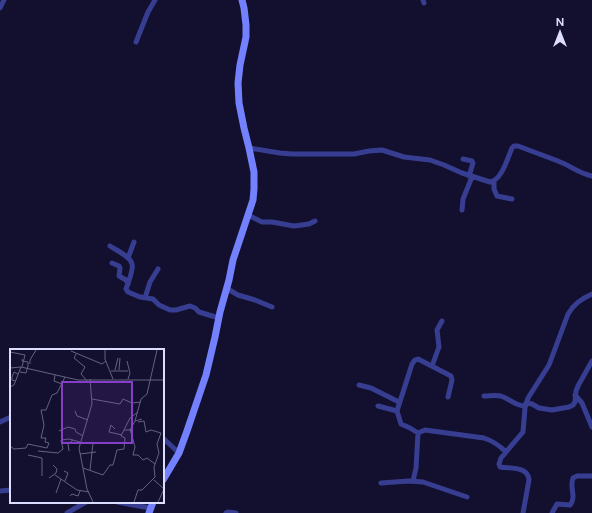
<svg xmlns="http://www.w3.org/2000/svg" width="592" height="513" viewBox="0 0 592 513" font-family="Figtree,sans-serif">
	<style>
		.lines { fill: none; stroke-linecap: round; stroke-linejoin: round }
		.street { stroke: #373e91; stroke-width: 5 }
		.secondary { stroke: #7481ff; stroke-width: 7 }
		.inset-road { fill: none; stroke: #636282; stroke-width: 1 }
		.view { fill: #853ec5; fill-opacity: 0.15; stroke: #853ec5; stroke-width: 2 }
		.inset-edge { fill: none; stroke: #ddf; stroke-width: 2 }
	</style>
	<rect width="100%" height="100%" fill="#12102e"/>
	<g class="lines">
		<path class="street" d="M423,0L424,3
			M0,8L4,0
			M136,42L148,12L155,0
			M249,148L280,153L292,154H354L369,151L382,150L404,157L430,160L444,165L462,173L490,182C502,180 507,159 512,148L514,146H518L558,161C571,166 578,173 592,176
			M463,159L472,161L473,163L469,176
			M494,181V189L497,196L512,199
			M462,210L463,199L472,177
			M248,215L262,222H272L294,226L309,224L315,221
			M110,246C116,250 131,257 132,264C134,270 128,282 126,289L128,292L140,297L153,299L159,305L170,310H176L190,306L195,308L199,312L219,318
			M128,258L134,242
			M112,263L119,266L120,268L119,276L126,280L128,284
			M226,288L238,295L255,300L272,307
			M145,298L150,282L158,269
			M432,366L439,347L437,330L442,321
			M359,385L371,388L399,402
			M575,395L582,403L592,427
			M484,396C490,396 495,395 501,396C510,399 515,406 525,406
			M448,397L452,380L451,376L418,359L415,360L412,364L397,411L401,424L410,428L418,433L425,430L484,438C493,441 499,445 506,452
			M526,403L532,404L539,408L552,410L569,407L573,405L575,402L576,391L578,386L592,361
			M378,406L397,411
			M0,422L11,417
			M163,438L179,453
			M413,481L416,468L418,433
			M381,483L409,481L423,482L467,497
			M0,491L11,490
			M117,502L150,508
			M67,513L86,502
			M226,513L228,512L236,513
			M523,513L529,480C528,466 511,469 500,467L499,464L501,458L523,432L525,408L528,398L549,365L568,314C574,304 581,299 592,294
			M552,513L557,504L570,505C577,497 569,487 573,478L577,476H592"/>
		<path class="secondary" d="M163,480L179,453L187,431L206,375L215,337L220,312L229,280L233,260L253,200L254,189V172L249,148L244,128L239,103L238,83L240,65L246,37V25L244,8L242,0
			M149,513L153,502"/>
	</g>
	<g transform="translate(10 349)">
		<rect width="154" height="154" fill="#12102e"/>
		<path class="inset-road" d="M95,1V10L103,30M61,2L92,15L96,12M0,3L15,6L12,18M66,5L64,9L75,18L71,25L78,33M117,12L120,24L118,30M20,15V11L26,1M0,19L11,18L68,31H154M105,21L108,9M109,21L110,9M101,22H118M10,23L16,24L18,17V13L12,12V10M45,26L44,32L52,35M80,30L82,55L69,99L77,140L83,153M6,32L2,31V28L4,23L8,25M0,38L4,36L11,18M82,50L110,55L113,50L122,54L131,53M65,62L67,67L78,71M132,70L125,72L131,50L137,45L147,1M105,80L101,76L99,83L112,86M120,80L125,98L123,106H128L133,111L137,109L145,115M114,81H120L125,72M49,82L58,78L65,80L66,83L73,87M70,94H84M0,97L4,100L16,99L18,95L37,99L39,94L35,93L36,89H31L34,76L31,61H36L42,46L47,44L55,28M28,102L48,104L53,100L51,91L59,90L70,93M59,102L58,95L63,91M70,105L86,103M18,106L32,109V127M73,119L93,126L100,116H103L107,101L114,100L115,89L111,87L120,69L128,63M80,121L83,94M54,122L58,124L55,132M45,126L67,141L79,143M39,129L46,124L47,120L43,116M144,131L154,140L148,153M46,144L51,130M60,147L62,145L68,147L70,142M124,153L128,141H132L145,128L144,118L149,104L147,95L151,84L141,81L136,83L134,72L128,73"/>
		<path class="view" d="M52,33H122V94H52Z"/>
		<rect width="154" height="154" class="inset-edge"/>
	</g>
	<g transform="translate(560 32)" stroke="#12102e" stroke-width="3" paint-order="stroke">
	<path d="M0-3L7 15L0 10L-7 15Z" fill="#ddddff"/>
	<text y="-6" font-size="11" font-weight="bold" text-anchor="middle" fill="#ddddff">N</text>
	</g>
</svg>
